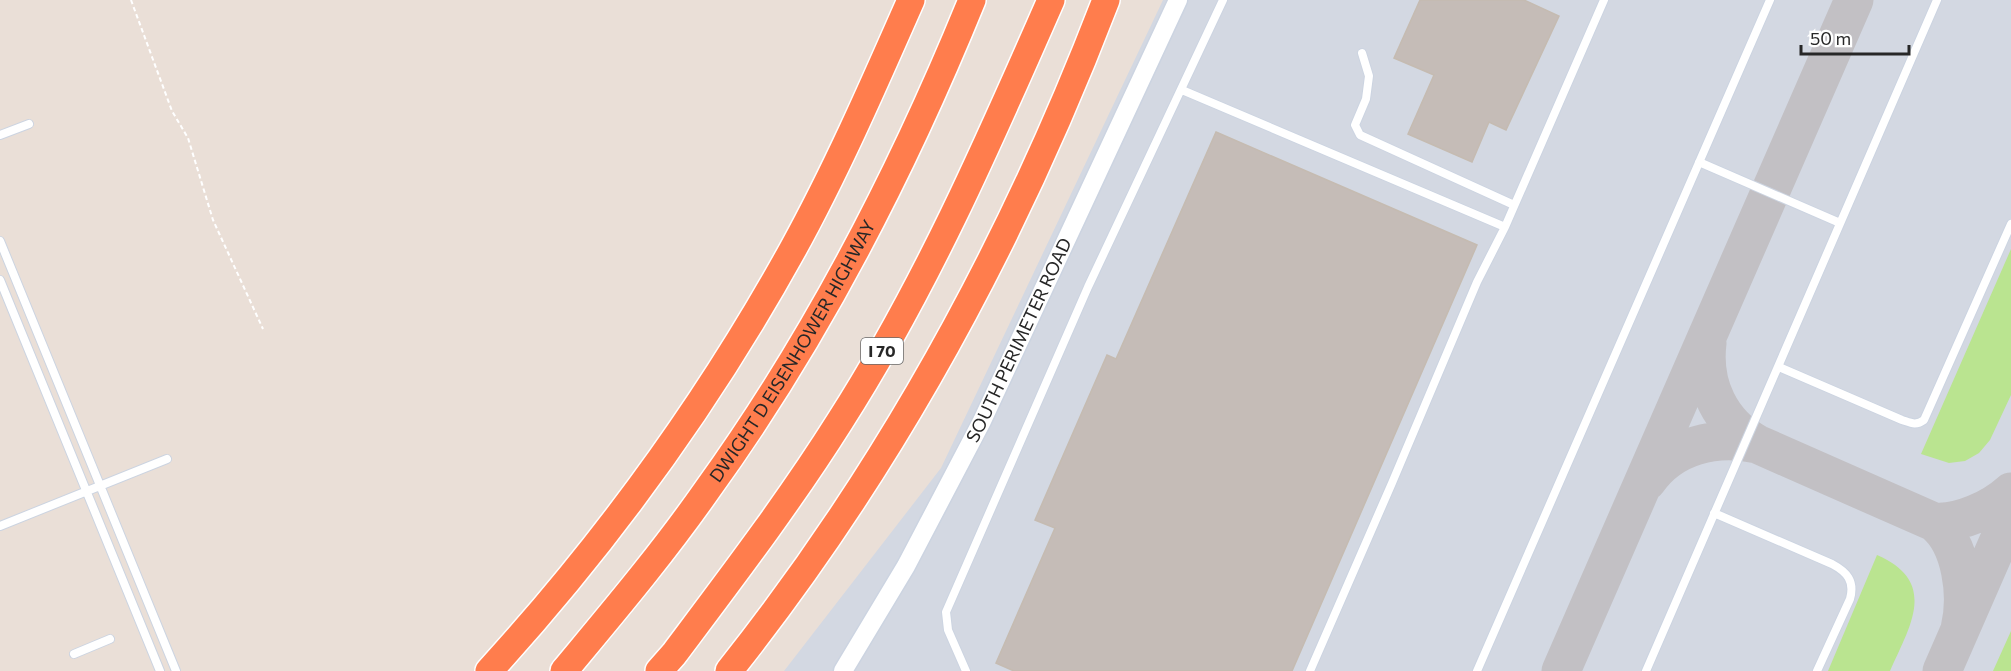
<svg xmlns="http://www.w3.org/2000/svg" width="2011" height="671" viewBox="0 0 2011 671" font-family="Commissioner,sans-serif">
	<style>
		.airport { fill: #d3d8e2 }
		.green { fill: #bae490 }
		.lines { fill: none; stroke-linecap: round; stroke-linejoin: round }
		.taxiway { stroke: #c2c0c4; stroke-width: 39 }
		.building { fill: #c5bcb7; stroke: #c5bbb1; stroke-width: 1.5 }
		.service-casing { stroke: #ccd4e1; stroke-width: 10 }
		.tertiary-casing { stroke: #ccd4e1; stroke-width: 21 }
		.motorway-casing { stroke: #fff; stroke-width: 30 }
		.path { stroke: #fff; stroke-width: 2; stroke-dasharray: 4.5 3; stroke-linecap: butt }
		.service { stroke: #fff; stroke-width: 8 }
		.tertiary { stroke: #fff; stroke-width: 18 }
		.motorway { stroke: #ff7d4d; stroke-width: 27 }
		.labels { text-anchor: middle; stroke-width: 4.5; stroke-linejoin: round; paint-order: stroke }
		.shield { fill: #fff; stroke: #686868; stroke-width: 1.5 }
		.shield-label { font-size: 16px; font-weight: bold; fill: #272727 }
		.street-label { font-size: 18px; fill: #272727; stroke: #fff }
	</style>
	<rect width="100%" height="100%" fill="#eadfd7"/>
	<path class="airport" d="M1163,0H2011V671H784L941,468Z"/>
	<path class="green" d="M2011,249V395L1990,440L1979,453L1965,461L1949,463L1921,454Z
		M1877,555C1939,582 1910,626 1890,671H1828Z
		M2011,631V671H1993Z"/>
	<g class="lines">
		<path class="taxiway" d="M1707,343C1702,385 1720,423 1757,444L1934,522C1962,544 1968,596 1960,629
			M1647,481C1672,445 1716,435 1757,444
			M1934,522C1960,524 1992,509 2011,492
			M1561,671L1854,0
			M1942,671L2011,513"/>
	</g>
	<path class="building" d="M1420,0H1524L1559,16L1506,130L1489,122L1472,162L1408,134L1434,75L1394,58Z
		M1216,132L1477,245L1292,671H1014L996,663L1055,528L1035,520L1107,355L1116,359Z"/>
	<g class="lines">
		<g class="service-casing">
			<path id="service" d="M1362,53L1369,76L1366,99L1355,125L1360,135L1514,205
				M1182,90L1505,227
				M0,135L29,124
				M1699,162L1840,223
				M0,241L176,671
				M0,280L160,671
				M1779,367L1902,420C1911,423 1916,426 1924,420L2011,224
				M1714,513L1832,564C1847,572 1855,581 1850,599L1817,671
				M0,526L167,459
				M74,654L110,639
				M966,671L948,630L946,612L1088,287L1223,0
				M1310,671L1392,483L1477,282L1505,227L1604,0
				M1477,671L1770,0
				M1646,671L1937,0"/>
		</g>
		<g class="tertiary-casing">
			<g id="tertiary">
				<path id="s1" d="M843,671L906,566L982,421L1178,0"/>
			</g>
		</g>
		<g class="motorway-casing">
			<g id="motorway">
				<path d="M489,671C606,543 709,401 793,249C837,169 874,84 911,0"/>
				<path id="s2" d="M564,671C613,612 663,553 707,490C816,339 902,172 972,0"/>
				<path d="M659,671L674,654C731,578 789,502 840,421C925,288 988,144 1051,0"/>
				<path d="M729,671C889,470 1014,240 1106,0"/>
			</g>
		</g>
		<path class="path" d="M131,0L172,111L188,138L213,220L263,329"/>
		<use href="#service" class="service"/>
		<use href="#tertiary" class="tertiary"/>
		<use href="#motorway" class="motorway"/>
	</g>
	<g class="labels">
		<rect class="shield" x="861" y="338" width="42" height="26" rx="4.5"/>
		<g class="shield-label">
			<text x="882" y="357">I 70</text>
		</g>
		<g class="street-label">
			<text dy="6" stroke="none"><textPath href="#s1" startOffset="375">SOUTH PERIMETER ROAD</textPath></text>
			<text dy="6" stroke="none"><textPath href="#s2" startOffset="394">DWIGHT D EISENHOWER HIGHWAY</textPath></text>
		</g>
	</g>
	<path d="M1801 45v9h108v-9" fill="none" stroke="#272727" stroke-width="3"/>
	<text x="1810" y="45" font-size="18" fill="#272727" stroke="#ffffff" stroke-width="4.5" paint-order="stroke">50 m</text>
</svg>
